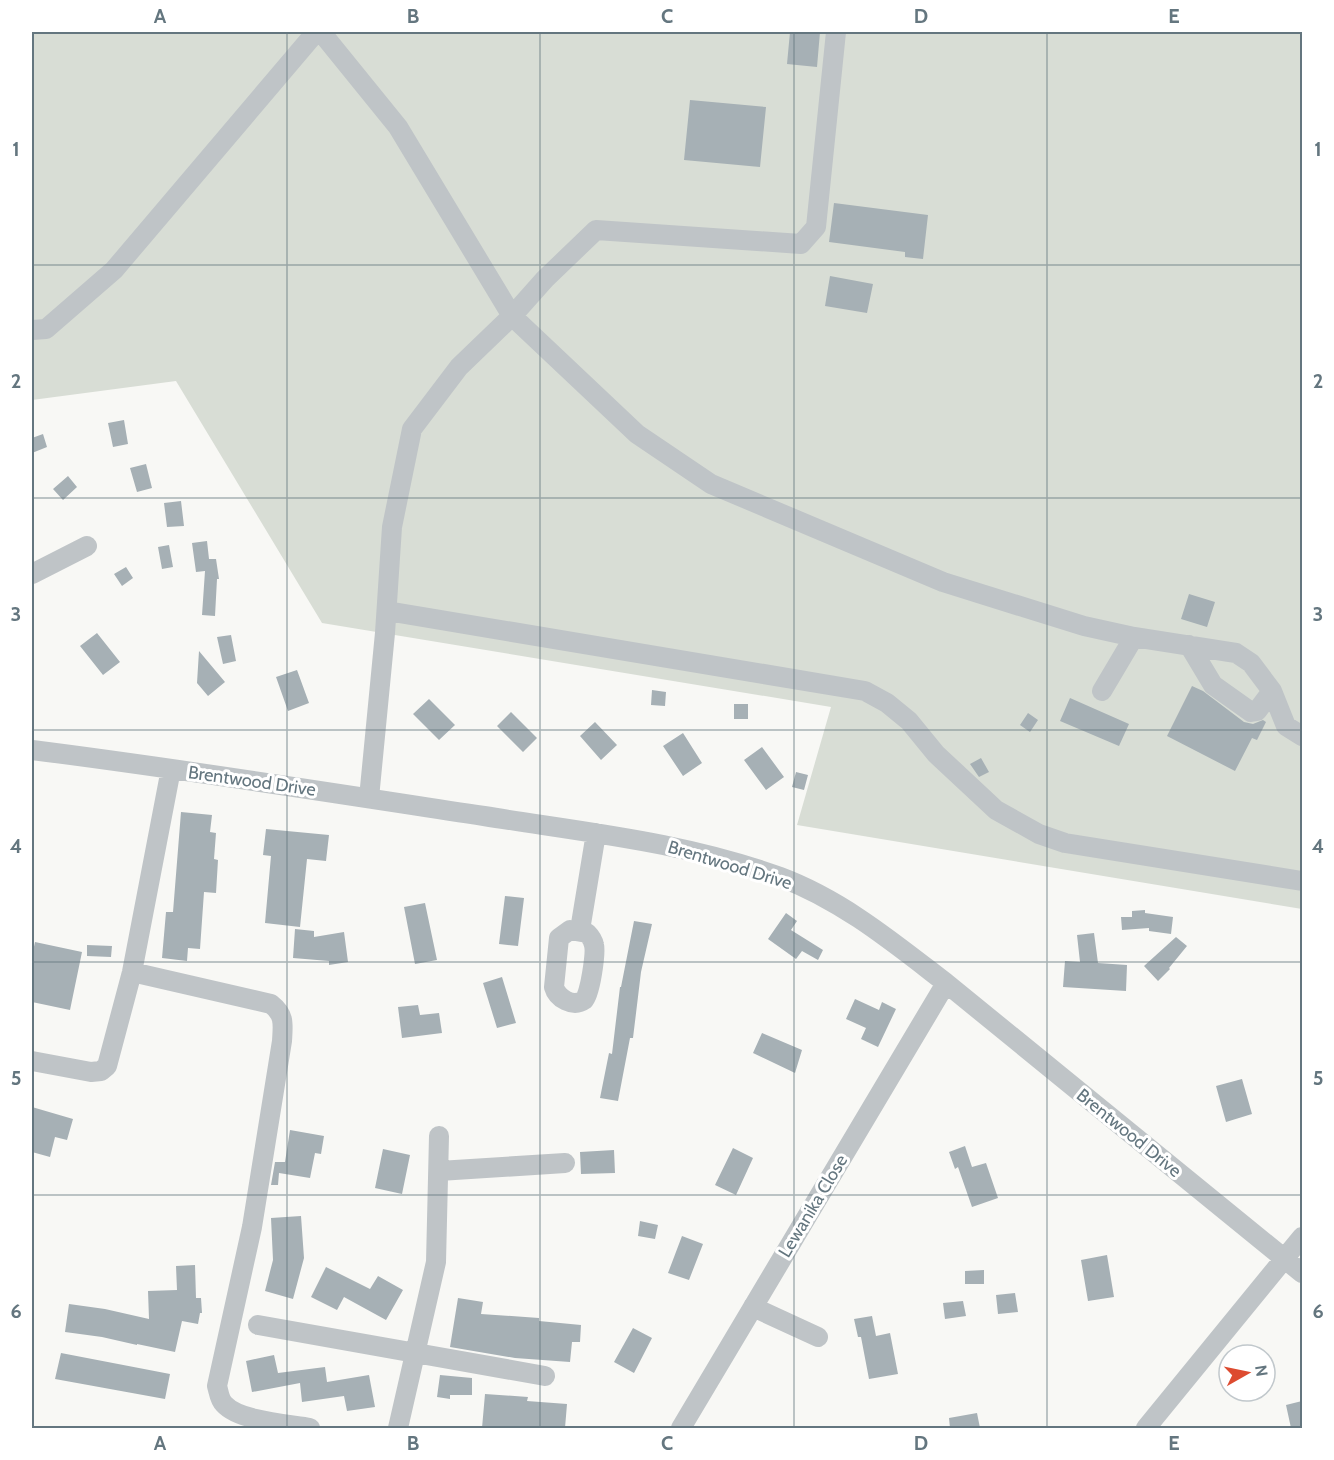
<svg xmlns="http://www.w3.org/2000/svg" width="1334" height="1460" viewBox="0 0 1334 1460" font-family="Cabin,sans-serif">
	<style>
		.green { fill: #d8ddd5 }
		.building { fill: #a6b0b5 }
		.lines { fill: none; stroke-linecap: round; stroke-linejoin: round }
		.minor { stroke: #bfc4c7; stroke-width: 20 }
		.grid { fill: none; stroke: #64767f; stroke-width: 1.5; stroke-opacity: 0.55 }
		.labels { text-anchor: middle; stroke-width: 6; stroke-linejoin: round; paint-order: stroke }
		.street-label { font-size: 18px; fill: #64767f; stroke: #fff }
		.neatline { fill: none; stroke: #64767f; stroke-width: 2 }
		.grid-label { font-size: 20px; text-anchor: middle; font-weight: bold; fill: #64767f }
	</style>
	<rect width="100%" height="100%" fill="#f8f8f5"/>
	<path class="green" d="M32,32H1302V909L797,825L831,707L322,623L176,381L32,400Z"/>
	<path class="building" d="M790,32H820L817,67L787,64Z
		M690,100L766,107L760,167L684,160Z
		M834,203L928,215L923,259L905,257V252L829,242Z
		M830,276L873,284L867,313L825,306Z
		M124,420L128,444L113,447L108,423Z
		M43,434L47,447L32,453V438Z
		M146,464L152,488L137,492L130,468Z
		M68,476L77,487L63,500L53,489Z
		M181,501L184,526L167,527L164,503Z
		M207,541L209,559H216L219,579H217L215,616L202,615L205,571L196,572L192,543Z
		M169,545L173,567L162,569L158,547Z
		M126,567L133,578L122,586L114,574Z
		M1189,594L1215,602L1207,627L1181,619Z
		M97,633L120,662L103,675L80,646Z
		M231,635L236,661L223,664L217,637Z
		M199,651L225,682L208,696L197,683Z
		M297,670L309,703L288,711L276,677Z
		M1192,686L1203,691L1244,722L1253,724L1263,720L1266,722L1257,740L1252,738L1235,771L1167,736Z
		M652,690L666,692L665,706L651,705Z
		M1070,698L1129,724L1119,746L1060,721Z
		M429,699L455,725L439,740L413,714Z
		M734,704H748V719H734Z
		M511,712L537,738L523,752L497,726Z
		M1028,713L1038,720L1030,732L1020,725Z
		M595,722L617,745L601,760L580,736Z
		M683,733L702,763L683,776L663,746Z
		M762,747L784,777L766,790L744,760Z
		M981,758L989,772L979,777L970,764Z
		M796,772L808,775L804,790L792,787Z
		M181,812L212,815L210,832L216,833L214,859L218,860L216,893L204,892L200,949L188,948L187,961L162,958L166,912H173Z
		M266,829L329,835L326,861L307,859L300,927L265,923L271,856L263,855Z
		M505,896L524,898L518,946L499,944Z
		M425,903L437,960L415,964L404,907Z
		M1145,910V913L1173,917L1171,934L1149,931V928L1122,930L1121,917H1132V911Z
		M786,913L797,921L791,930L823,950L818,960L802,951L796,959L768,939Z
		M634,921L652,924L641,972L633,1038H630L618,1101L600,1098L609,1053L612,1054L620,987H621Z
		M295,929L314,931V937L344,932L348,962L329,965V961L293,958Z
		M1094,933L1098,963L1127,965L1126,991L1063,987L1065,961L1080,962L1077,935Z
		M1176,937L1187,946L1169,968L1170,969L1158,981L1144,966Z
		M35,942L82,952L70,1010L32,1002V956Z
		M87,945L112,946L111,957L87,956Z
		M502,977L516,1023L497,1028L483,983Z
		M855,999L879,1010L882,1002L896,1009L878,1047L861,1039L866,1028L846,1019Z
		M418,1005L420,1015L439,1013L442,1033L402,1038L398,1007Z
		M762,1033L802,1050L795,1073L753,1053Z
		M1242,1079L1252,1114L1226,1122L1216,1086Z
		M32,1107L73,1119L67,1140L55,1137L50,1157L32,1152Z
		M290,1130L324,1136L321,1154L315,1153L310,1178L279,1173L278,1185H271L275,1162H285Z
		M965,1146L972,1167L986,1163L998,1198L972,1207L958,1167L955,1169L949,1152Z
		M733,1148L753,1158L736,1195L715,1185Z
		M383,1149L410,1155L402,1194L375,1188Z
		M614,1150L615,1173L581,1174L580,1152Z
		M301,1216L304,1258L293,1299L265,1291L273,1260L271,1218Z
		M640,1221L658,1225L655,1239L638,1236Z
		M682,1236L703,1244L689,1280L668,1273Z
		M1107,1255L1114,1297L1088,1301L1081,1260Z
		M195,1265L196,1298H201L202,1313H200L198,1324L182,1321L175,1352L137,1344V1345L102,1337L65,1332L69,1304L105,1309L149,1319L148,1291L177,1290L176,1266Z
		M326,1267L370,1289L378,1276L403,1290L386,1320L344,1297L337,1310L311,1297Z
		M984,1270V1284H965V1271Z
		M1015,1293L1018,1312L998,1314L996,1295Z
		M458,1298L483,1302L481,1314L539,1318V1321L581,1325L580,1342H572L570,1362L515,1358L450,1347Z
		M963,1301L966,1316L945,1319L943,1303Z
		M872,1316L876,1336L890,1333L898,1374L869,1379L861,1337H858L854,1319Z
		M633,1328L652,1338L634,1373L614,1362Z
		M61,1353L170,1374L165,1399L55,1379Z
		M274,1355L278,1373L325,1367L327,1382L369,1375L375,1407L347,1411L344,1396L302,1402L300,1383L252,1392L246,1361Z
		M440,1375L472,1378V1395H450V1399L437,1397Z
		M485,1394L528,1397L527,1401L567,1404L565,1428H482Z
		M1302,1401V1428H1291L1286,1405Z
		M977,1413L980,1428H950L949,1418Z"/>
	<g class="lines">
		<path class="minor" d="M321,32L398,127L512,316L545,279L596,230L801,244L816,227L836,32
			M32,330L46,329L114,270L316,32
			M32,574L87,546
			M387,611L865,691L887,703L909,721L936,754L996,810L1039,834L1065,843L1302,881
			M1189,645L1213,685L1251,712L1257,711L1272,691
			M1102,691L1134,637
			M32,750C183,769 333,793 484,816C583,832 685,842 780,877C842,900 894,943 946,983L1302,1273
			M369,798L385,633L392,527L412,429L459,367L512,316L637,434L711,484L943,582L1084,626L1134,637L1236,653L1251,663L1272,691L1286,726L1302,736
			M570,930L587,933C590,936 593,940 594,945C596,953 590,995 584,1000C573,1008 557,998 554,987L559,938Z
			M580,930L596,833
			M132,972L271,1004C285,1015 283,1024 282,1041L252,1227L217,1386C219,1392 219,1399 224,1404C239,1421 287,1424 310,1428
			M32,1061L91,1072L101,1071L107,1066L132,972L171,769
			M439,1171L565,1163
			M753,1307L818,1337
			M258,1325L545,1376
			M398,1428L436,1262L439,1136
			M681,1428L946,983
			M1146,1428L1302,1237"/>
	</g>
	<path class="grid" d="M287,32V1428M540,32V1428M794,32V1428M1047,32V1428M32,265H1302M32,498H1302M32,730H1302M32,962H1302M32,1195H1302"/>
	<g class="labels">
		<g class="street-label">
			<text transform="translate(252 781) rotate(8)" y="6">Brentwood Drive</text>
			<text transform="translate(730 865) rotate(17)" y="6">Brentwood Drive</text>
			<text transform="translate(1129 1133) rotate(39)" y="6">Brentwood Drive</text>
			<text transform="translate(813 1206) rotate(-59)" y="6">Lewanika Close</text>
		</g>
	</g>
	<rect width="1334" height="1460" fill="none" stroke="#ffffff" stroke-width="66"/>
	<g transform="translate(1247 1373) rotate(81)"><circle r="28" fill="#ffffff" stroke="#c1c8cc" stroke-width="1.5"/>
	<path d="M0-4.5L10 22L0 15L-10 22Z" fill="#dd4b30"/>
	<text y="-9" font-size="16" font-weight="bold" text-anchor="middle" fill="#64767f">N</text>
	</g>
	<rect x="33" y="33" width="1268" height="1394" class="neatline"/>
	<g class="grid-label">
		<text x="160" y="23">A</text>
		<text x="413" y="23">B</text>
		<text x="667" y="23">C</text>
		<text x="921" y="23">D</text>
		<text x="1174" y="23">E</text>
		<text x="16" y="156">1</text>
		<text x="1318" y="156">1</text>
		<text x="16" y="388">2</text>
		<text x="1318" y="388">2</text>
		<text x="16" y="621">3</text>
		<text x="1318" y="621">3</text>
		<text x="16" y="853">4</text>
		<text x="1318" y="853">4</text>
		<text x="16" y="1085">5</text>
		<text x="1318" y="1085">5</text>
		<text x="16" y="1318">6</text>
		<text x="1318" y="1318">6</text>
		<text x="160" y="1450">A</text>
		<text x="413" y="1450">B</text>
		<text x="667" y="1450">C</text>
		<text x="921" y="1450">D</text>
		<text x="1174" y="1450">E</text>
	</g>
</svg>
